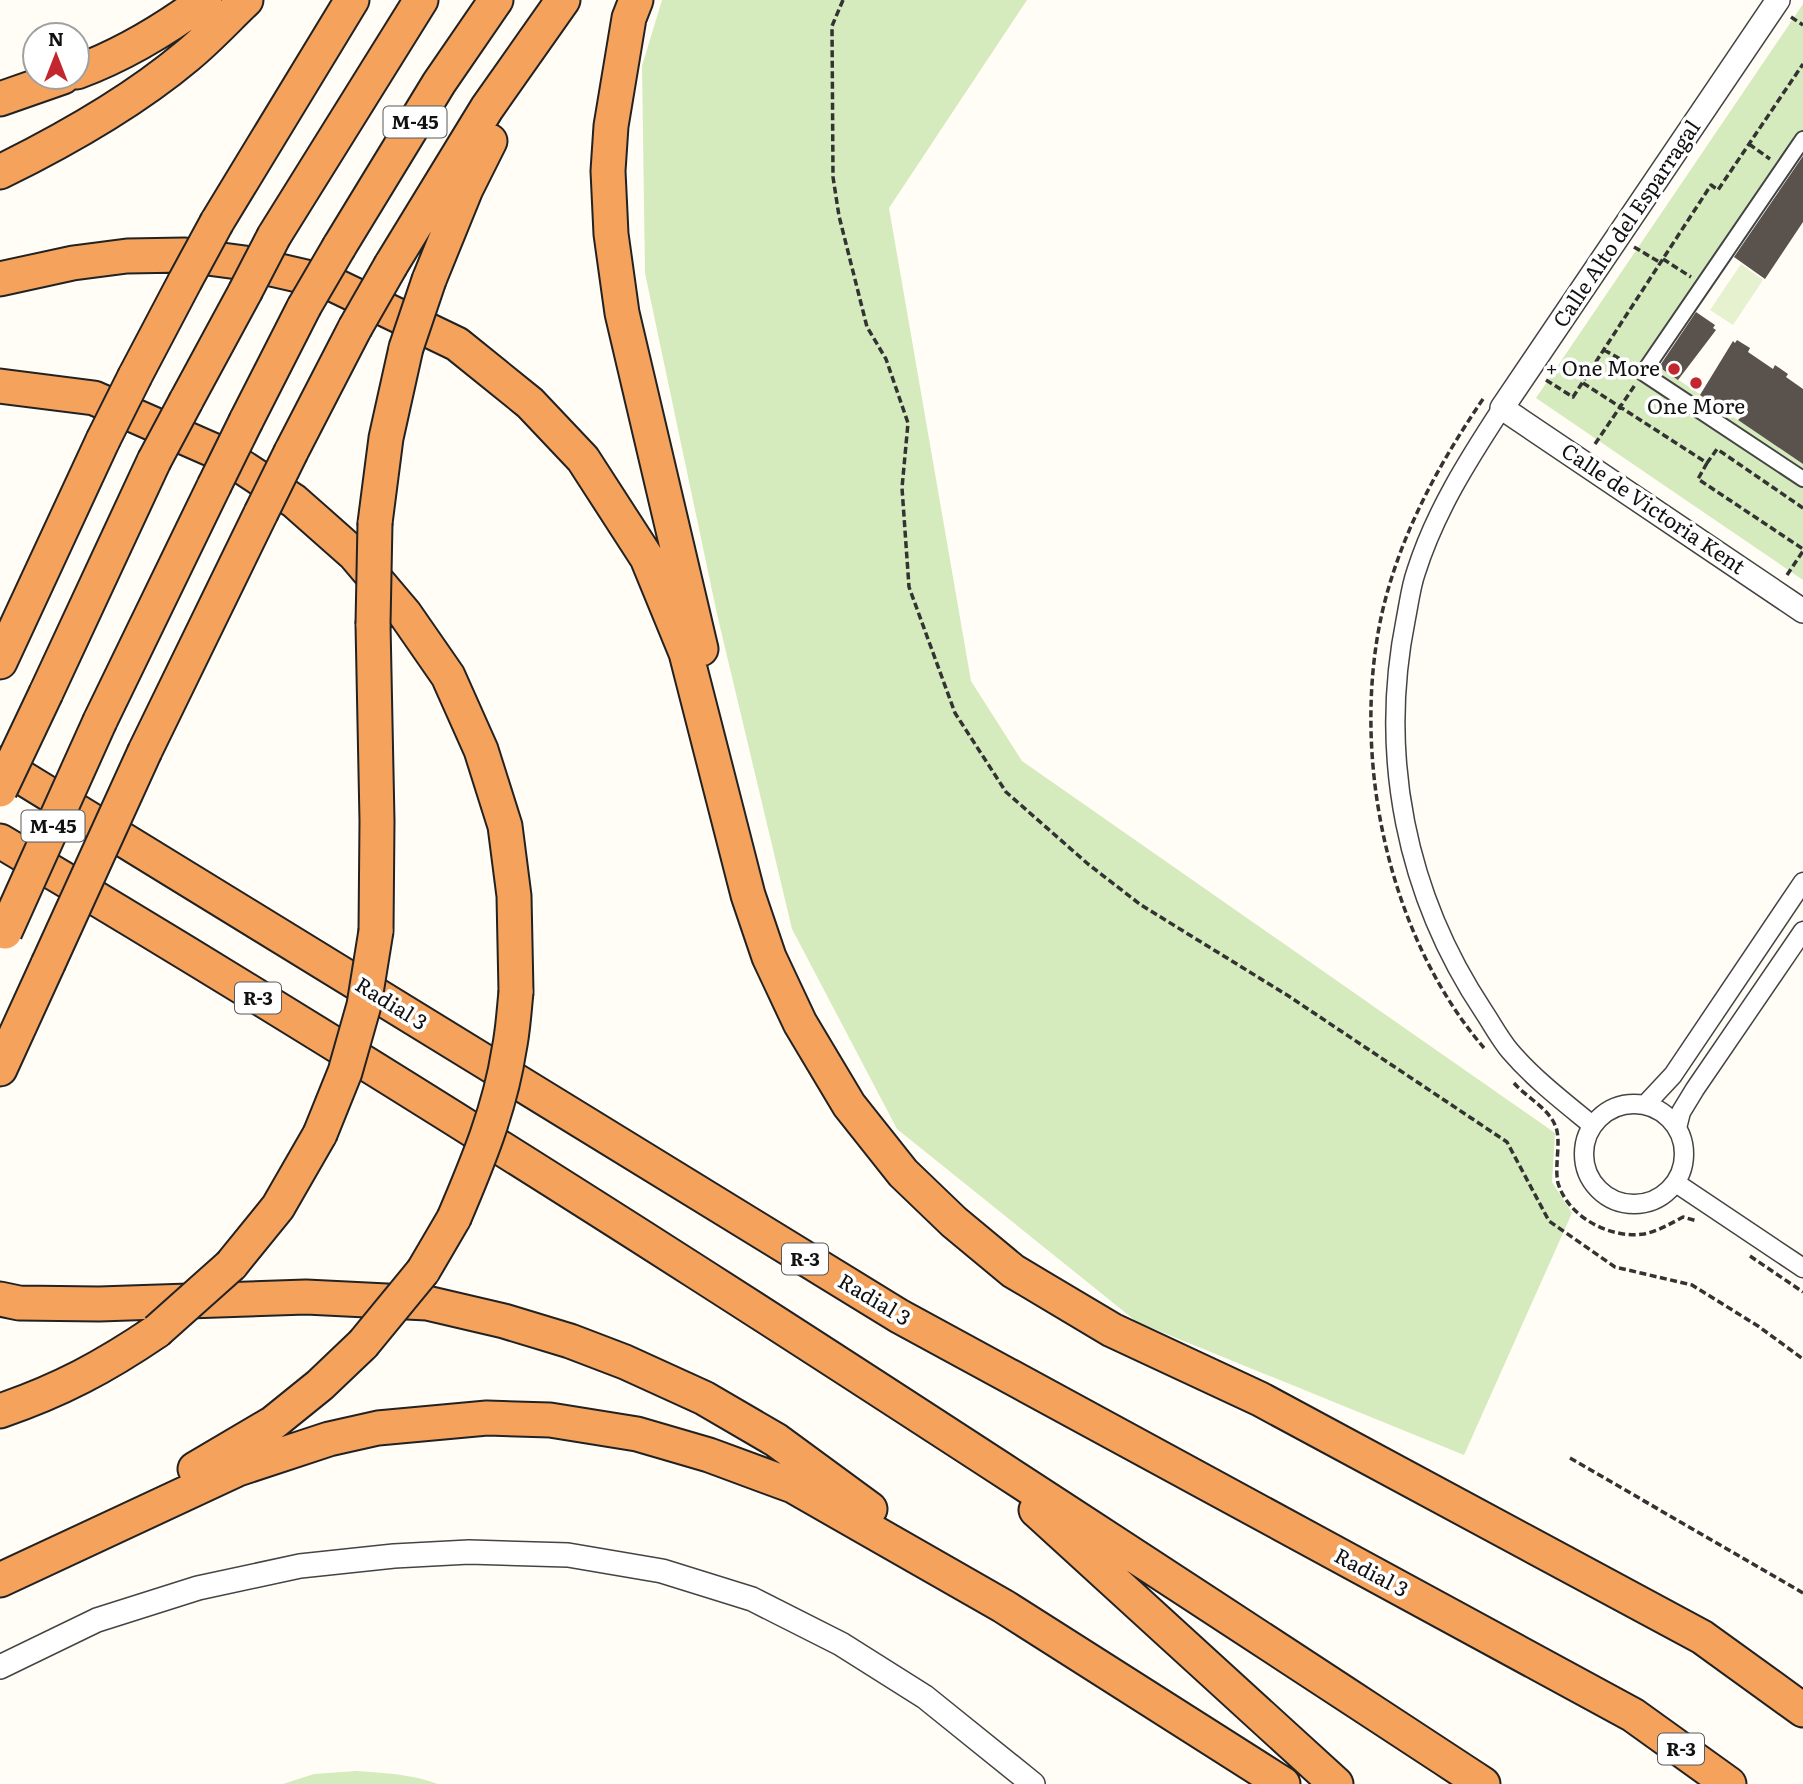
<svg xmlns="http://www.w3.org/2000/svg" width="1803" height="1784" viewBox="0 0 1803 1784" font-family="Literata,serif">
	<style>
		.green { fill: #d5ebbd }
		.pitch { fill: #e6f2cf }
		.building { fill: #5a524d }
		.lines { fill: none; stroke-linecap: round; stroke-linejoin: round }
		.pedestrian-casing { stroke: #444; stroke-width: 18 }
		.minor-casing { stroke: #444; stroke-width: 21 }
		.tertiary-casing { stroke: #444; stroke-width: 26 }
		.motorway-casing { stroke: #222; stroke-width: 37 }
		.path { stroke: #333; stroke-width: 3.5; stroke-dasharray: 7 3.5; stroke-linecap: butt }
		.pedestrian { stroke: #fff; stroke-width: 14 }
		.minor { stroke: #fff; stroke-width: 18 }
		.tertiary { stroke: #fff; stroke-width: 23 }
		.motorway { stroke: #f5a25d; stroke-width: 33 }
		.motorway-bridge-casing { stroke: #222; stroke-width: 37; stroke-linecap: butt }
		.motorway-bridge { stroke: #f5a25d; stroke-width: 33 }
		.poi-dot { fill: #c4262e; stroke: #fff; stroke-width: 2.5 }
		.labels { text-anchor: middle; stroke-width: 7; stroke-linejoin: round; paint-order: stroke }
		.shield { fill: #fff; stroke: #585858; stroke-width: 2 }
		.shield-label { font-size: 19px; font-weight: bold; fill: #111 }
		.street-label { font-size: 21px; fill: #111; stroke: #fff }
		.poi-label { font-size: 21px; fill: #111; stroke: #fff; text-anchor: end }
	</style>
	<rect width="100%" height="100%" fill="#fffdf5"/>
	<path class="green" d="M662,0H1027L889,208L971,681L1022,761L1555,1133L1552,1182L1572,1213L1464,1455L1137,1322L897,1129L792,929L717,614L645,273L642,66Z
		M1803,4V151L1658,366L1803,464V580L1536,398Z
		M356,1771C384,1773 411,1774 438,1784H283L314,1774Z"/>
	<path class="pitch" d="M1741,264L1763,280L1733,325L1710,310Z"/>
	<path class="building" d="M1803,156V222L1765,279L1734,257Z
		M1696,312L1715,325L1713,328L1716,330L1678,380L1659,367Z
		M1737,340L1750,348L1748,352L1773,369L1775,365L1788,374L1786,377L1803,389V464L1738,420L1741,417L1739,414L1718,400L1714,404L1700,395L1733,341L1735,343Z"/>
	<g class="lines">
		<g class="pedestrian-casing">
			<path id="pedestrian" d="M1803,139L1643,373L1803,479"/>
		</g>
		<g class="minor-casing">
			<path id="minor" d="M1502,408C1468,460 1435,512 1416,572C1411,586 1409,603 1406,618C1378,756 1406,895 1484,1012C1492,1024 1500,1039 1510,1051C1534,1079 1564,1102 1592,1125
				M1584 1154a50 50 0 1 1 100 0a50 50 0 1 1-100 0Z
				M1645,1105L1673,1075L1803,882
				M1677,1128L1681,1112L1695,1089L1803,931
				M1676,1183L1803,1268"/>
		</g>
		<g class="tertiary-casing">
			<path id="tertiary" d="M1778,0L1502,408L1803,611
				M0,1667L97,1620L198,1588L300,1566L394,1556L469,1552L568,1555L662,1571L752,1599L841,1644L925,1697L1033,1784"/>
		</g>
		<g class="motorway-casing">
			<path id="motorway" d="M636,0L629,18L611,126L608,171L611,234L622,313L701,649
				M77,72C123,55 166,29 205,0
				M0,99L63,77
				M0,172C65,140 131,103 187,56C208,39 227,18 246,0
				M217,222L352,0
				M274,236L421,0
				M339,247L439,83L496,0
				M391,265L487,108L563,0
				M0,279L73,263L127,256L185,255L245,263L328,282L457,344L530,403L583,459L647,558L686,653L748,895L769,957L800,1023L849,1105L903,1173L954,1222L1013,1271L1112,1330L1260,1399L1702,1637L1803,1710
				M429,280L466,189L490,141
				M135,376L185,281
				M0,386L94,398L224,455L294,501L355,555L405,614L448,676L481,750L505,826L514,896L516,992
				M186,401L245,292
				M246,421L304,307
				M291,452L355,328
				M375,523L386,438L406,348
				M373,624L377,821L376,931
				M0,662L103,440
				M46,693L154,461
				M100,721L214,486
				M145,751L261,513
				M0,764L899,1316L1633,1715L1729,1784
				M0,841C504,1140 993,1463 1483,1784
				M0,1069L48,964
				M231,1265L278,1207L320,1134
				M423,1271L454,1218
				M0,1299L19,1303L99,1304L306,1297L427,1303L504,1321L570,1341L625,1362L704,1398L776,1440L870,1509
				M0,1411C61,1390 104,1367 157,1331
				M195,1469L273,1423L320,1385L363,1344
				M1036,1510L1336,1784
				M0,1580L238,1469L329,1439L378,1428L487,1418L550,1420L637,1434L709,1455L793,1486L1003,1606L1283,1784"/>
		</g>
		<path class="path" d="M843,0L832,26L833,177L839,216L867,327L886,359L908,423L902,488L909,587L955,713L1006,792L1088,864L1141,905L1287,995L1507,1142L1549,1221L1615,1267L1692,1285L1758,1326L1803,1359
			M1791,17L1803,25
			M1749,144L1770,159
			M1634,247L1661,263
			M1663,259L1691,277
			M1604,350L1631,365
			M1546,380L1573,397L1711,185L1718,190L1803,64
			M1583,383L1707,463L1717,449L1803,508
			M1483,399C1438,465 1400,535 1382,613C1350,757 1388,936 1484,1048
			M1595,444L1635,385
			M1707,463L1698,479L1803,549
			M1787,575L1803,551
			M1514,1083C1526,1097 1548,1108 1555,1125C1562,1139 1554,1166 1558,1183C1568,1217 1610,1239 1644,1234C1658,1231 1670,1224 1683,1217L1697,1221
			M1750,1256L1803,1292
			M1570,1458L1803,1593"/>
		<use href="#pedestrian" class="pedestrian"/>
		<use href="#minor" class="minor"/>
		<use href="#tertiary" class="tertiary"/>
		<use href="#motorway" class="motorway"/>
		<g class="motorway-bridge-casing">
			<path id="motorway-bridge" d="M185,281L217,222
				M245,292L274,236
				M304,307L339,247
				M355,328L391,265
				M406,348L429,280
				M103,440L135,376
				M154,461L186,401
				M214,486L246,421
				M261,513L291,452
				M373,624L375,523
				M0,790L46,693
				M5,932L100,721
				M48,964L145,751
				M320,1134L345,1072L364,1005L376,931
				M454,1218C477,1164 500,1109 509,1050C513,1031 514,1011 516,992
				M157,1331L231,1265
				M363,1344L423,1271"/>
		</g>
		<use href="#motorway-bridge" class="motorway-bridge"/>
	</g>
	<g class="poi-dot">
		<circle cx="1674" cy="369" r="7"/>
		<circle cx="1696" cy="383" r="7"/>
	</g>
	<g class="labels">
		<g class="shield">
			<rect x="383.5" y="106.5" width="63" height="31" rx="5"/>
			<rect x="21.5" y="810.5" width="63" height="31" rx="5"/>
			<rect x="235" y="982.5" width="46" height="31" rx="5"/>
			<rect x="782" y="1243.5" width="46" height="31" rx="5"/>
			<rect x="1658" y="1733.5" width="46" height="31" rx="5"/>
		</g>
		<g class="shield-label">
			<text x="415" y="129">M-45</text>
			<text x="53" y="833">M-45</text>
			<text x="258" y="1005">R-3</text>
			<text x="805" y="1266">R-3</text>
			<text x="1681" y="1756">R-3</text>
		</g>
		<g class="street-label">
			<text transform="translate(1627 224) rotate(-56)" y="7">Calle Alto del Esparragal</text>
			<text transform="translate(1653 509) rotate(34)" y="7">Calle de Victoria Kent</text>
			<text transform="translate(391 1004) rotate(32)" y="7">Radial 3</text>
			<text transform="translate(874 1300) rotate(31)" y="7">Radial 3</text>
			<text transform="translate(1371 1573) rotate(28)" y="7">Radial 3</text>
		</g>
		<g class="poi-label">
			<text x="1660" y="376">+ One More</text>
			<text x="1696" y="414" text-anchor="middle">One More</text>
		</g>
	</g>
	<g transform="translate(56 56)"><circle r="33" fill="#ffffff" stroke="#a0a0a0" stroke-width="2"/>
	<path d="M0-5L12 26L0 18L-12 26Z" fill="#c4262e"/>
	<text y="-10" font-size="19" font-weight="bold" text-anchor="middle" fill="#111111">N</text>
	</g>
</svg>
